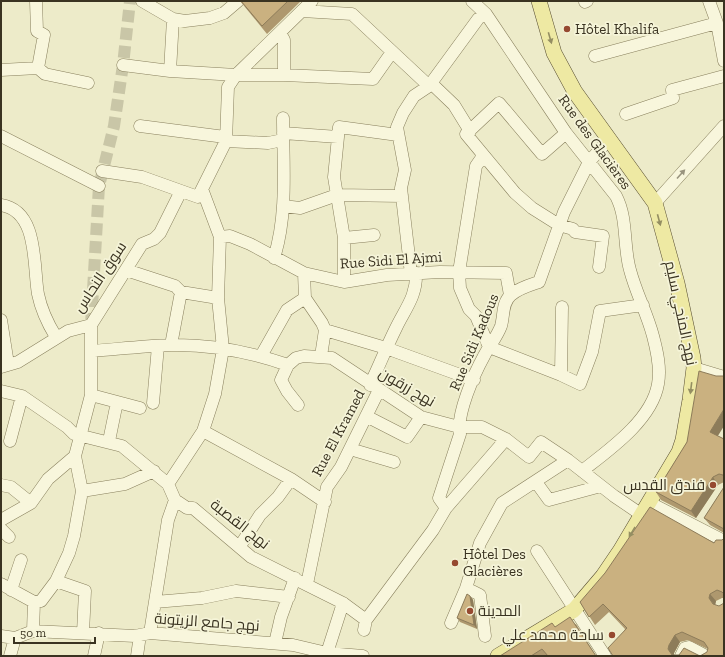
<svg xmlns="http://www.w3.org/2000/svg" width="725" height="657" viewBox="0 0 725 657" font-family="'Zilla Slab',Cairo,serif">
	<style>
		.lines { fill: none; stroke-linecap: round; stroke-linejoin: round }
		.minor-tunnel { stroke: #c9c6a7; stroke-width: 12; stroke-dasharray: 12 6; stroke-linecap: butt }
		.minor-casing { stroke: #89805e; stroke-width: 13 }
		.major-casing { stroke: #574d32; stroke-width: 16 }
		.minor { stroke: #f8f6dc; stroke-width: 12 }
		.major { stroke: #eee9a3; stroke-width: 15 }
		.wall { fill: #ae986e; fill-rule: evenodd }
		.shaded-wall { fill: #8d7c5a }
		.building { fill: #cab180; stroke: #8d7c5a; fill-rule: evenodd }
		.oneway { fill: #948e62 }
		.oneway2 { fill: #99947e }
		.poi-dot { fill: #964930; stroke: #f5f4d8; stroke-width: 1.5 }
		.labels { text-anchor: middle; stroke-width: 3.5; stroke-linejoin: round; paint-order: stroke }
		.poi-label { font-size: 15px; fill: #3a3321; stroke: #f5f4d8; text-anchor: start }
		.street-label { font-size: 15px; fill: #3a3321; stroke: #f5f4d8 }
	</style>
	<rect width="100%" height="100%" fill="#edebc9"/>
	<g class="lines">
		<path class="minor-tunnel" d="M91,325L99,186L114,126L123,65L130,1"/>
		<g class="minor-casing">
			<path id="minor" d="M36,1L37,31L44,35L38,68L45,74L88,83
				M142,1L173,19L185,21L210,18L224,13L238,1
				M472,1L486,14L566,133L616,196C628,219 623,246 630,270C636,293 647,313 653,336C657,351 661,368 658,384C652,420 609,450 582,471
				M709,1L717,23L724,61
				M585,2L587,1
				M302,11L352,14L429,86
				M280,33L284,40V75
				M595,56L717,23
				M123,65L170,71L236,75L312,1
				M1,70L38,68
				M170,71L173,19
				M431,83L454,105L470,131
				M626,114L673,98L672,90L724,76
				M140,126L225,137
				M283,133L338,137
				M566,133L542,154L499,103L466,134L515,193L532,208L559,225L573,229L575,232L603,236L599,267
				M1,136L99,186
				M226,141L268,143L283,140
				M483,156L476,166L459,272L460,288L469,309L476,316L489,347L561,375L580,384L592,352L600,311L643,305
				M102,171L142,177L198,197L226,141L228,87L236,75H284L373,79L392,52
				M202,189L220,237L230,236L250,244L304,273L344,282L387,275L440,272L506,273L510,295
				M655,203L724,126
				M1,205C39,211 33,266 38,294C41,309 48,324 56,337
				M283,206L300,208L337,195L402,196
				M344,238L374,235
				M274,258C288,214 283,164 283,118
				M126,270L175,286L181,292L218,298
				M304,273L305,298L322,323L325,330L321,356
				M411,274L401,188L405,170L397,127L403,113L414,96L429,86L478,19
				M344,282V238L334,177L339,127L398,135
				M1,320L8,364
				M325,330L386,348L474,380
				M171,345L181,292
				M92,351C118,349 145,346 171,345C211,344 250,352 288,365
				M261,356L287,310L305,298
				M1,367L18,362L68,331L91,325L142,244L154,239L160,233L181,191
				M694,368L724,377
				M561,375L562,307
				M370,385C379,366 387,346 396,328C405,309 417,296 416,273
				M1,391L22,396L67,427L74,434L122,446L168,484L175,500L187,508H193L251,557L343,603L366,620
				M91,395L140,408
				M153,403L158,346
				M298,405L287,391L281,380L288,365L296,358L304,356L332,358L421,417L459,427H482L506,439L529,457L541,442L568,460
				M366,416L407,437L421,417
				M203,431L291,479L325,502
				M10,441L22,396
				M109,441L117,402
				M350,449L394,462
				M536,482L549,500L601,486
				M168,484L203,431L215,394L223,349L218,298L220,237
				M1,485L11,487L31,503
				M82,491L125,484L154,471
				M650,503L724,541
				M446,508L439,498L460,434C456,415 474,374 484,356C489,346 497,337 501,326C504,316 502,302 511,295C519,288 530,285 539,282L564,212L589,162L608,140
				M1,520L31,503L48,479L75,456L91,395V325
				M1,529L9,537
				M240,546L260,515L278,497L291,479
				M537,551L605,656
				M56,581L85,591L83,633
				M1,584L34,602
				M307,584L327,487L341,467L379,390
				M466,588L480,595L485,636
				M11,590L21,560
				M155,602L202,598L236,591L289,597
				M451,623L466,588L480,543L502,503L568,460L614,496L642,515
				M364,630L366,620L433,530L446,508L506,439
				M33,631L34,602L41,601L56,581L69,553L74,536L82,491L75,456
				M150,633L168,520L175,500
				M1,636L15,638L33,631L135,636L150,633L293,645L327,653L363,656
				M275,643L281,617L295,578
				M327,653L343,603
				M10,656L15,638
				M94,656L99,633
				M137,656L140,635
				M681,656L685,648L689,647L706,656"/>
		</g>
		<g class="major-casing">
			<path id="major" d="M498,656L574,610L603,576L620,551L679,452L683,440L690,400L694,368L693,358L677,283L655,203L575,92L554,53L539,1"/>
		</g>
		<use href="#minor" class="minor"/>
		<use href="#major" class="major"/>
	</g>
	<path class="wall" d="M240,1H301L267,34Z
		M716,376L718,436L724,439V482L718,485L696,518L661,500L656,492L687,442Z
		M724,487V533L710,525L704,518Z
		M724,538V598H722L716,601L715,604L724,656H613L625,629L609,612L595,625L580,602L722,540ZM688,640L708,649L707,652L700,656L674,655V653L680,642Z
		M470,596L473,600L477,629L460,622L457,618Z
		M576,624L596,656H500L555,627Z"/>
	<path class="shaded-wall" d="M724,409V426L716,439L710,432Z
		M713,477L718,485L696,518L691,511Z
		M710,594L716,601L715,606L709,598Z
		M470,596L473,600L477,629L474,625Z
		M675,635L680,642L674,653V656H673L668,649L669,645Z"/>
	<path class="building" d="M241,1H288L262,26Z
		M699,371L716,376H724V409L710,432L724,439V477L723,475L719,474L713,477L691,511L656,492L687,442Z
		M724,487V529L704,518Z
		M650,507L714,543L716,540H722L724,538V594L722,592L717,590L710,594L709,598L713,604L719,606L724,603V656H613L608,648L627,628L603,604L589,617L580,602L605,573ZM682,632L704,642L708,648L707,652L700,656L684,648L679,655H672L668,649L669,645L675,635Z
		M467,594L470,596L474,625L457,618Z
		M570,617L596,656H548L542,649L531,656H500L552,623L555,627Z"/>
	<defs><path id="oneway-solid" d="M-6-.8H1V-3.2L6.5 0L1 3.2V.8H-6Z"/></defs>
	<g class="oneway">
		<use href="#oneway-solid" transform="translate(550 38) rotate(74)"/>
		<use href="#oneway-solid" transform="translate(659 220) rotate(75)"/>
		<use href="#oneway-solid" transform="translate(691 388) rotate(97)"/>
		<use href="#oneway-solid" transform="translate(632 532) rotate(121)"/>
	</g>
	<use class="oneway2" href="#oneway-solid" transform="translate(681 174) rotate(-48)"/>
	<g class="poi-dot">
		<circle cx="567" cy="29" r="4"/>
		<circle cx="713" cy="485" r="4"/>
		<circle cx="455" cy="563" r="4"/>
		<circle cx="470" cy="611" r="4"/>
		<circle cx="612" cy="635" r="4"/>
	</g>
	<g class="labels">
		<g class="poi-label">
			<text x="575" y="34">Hôtel Khalifa</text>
			<text x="705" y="490" text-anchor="end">فندق القدس</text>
			<text x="463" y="559">Hôtel Des<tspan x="463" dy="17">Glacières</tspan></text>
			<text x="478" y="616">المدينة</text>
			<text x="604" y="640" text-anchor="end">ساحة محمد علي</text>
		</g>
		<g class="street-label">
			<text transform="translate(595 142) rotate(54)" y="5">Rue des Glacières</text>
			<text transform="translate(391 260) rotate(-4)" y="5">Rue Sidi El Ajmi</text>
			<text transform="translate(100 277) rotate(-56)" y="5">سوق النحاس</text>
			<text transform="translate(681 313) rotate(78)" y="5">نهج المنجي سليم</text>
			<text transform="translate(474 342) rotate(-67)" y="5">Rue Sidi Kadous</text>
			<text transform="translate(407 387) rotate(30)" y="5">نهج زرقون</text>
			<text transform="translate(338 433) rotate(-62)" y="5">Rue El Kramed</text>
			<text transform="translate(240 524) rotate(38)" y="5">نهج القصبة</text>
			<text transform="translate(207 622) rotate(4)" y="5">نهج جامع الزيتونة</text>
		</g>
	</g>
	<rect width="725" height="657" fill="none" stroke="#3a3321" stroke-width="4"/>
	<path d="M14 637v6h81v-6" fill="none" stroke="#3a3321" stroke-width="2"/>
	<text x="20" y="637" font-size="12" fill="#3a3321" stroke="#f5f4d8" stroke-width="3" paint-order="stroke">50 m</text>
</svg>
